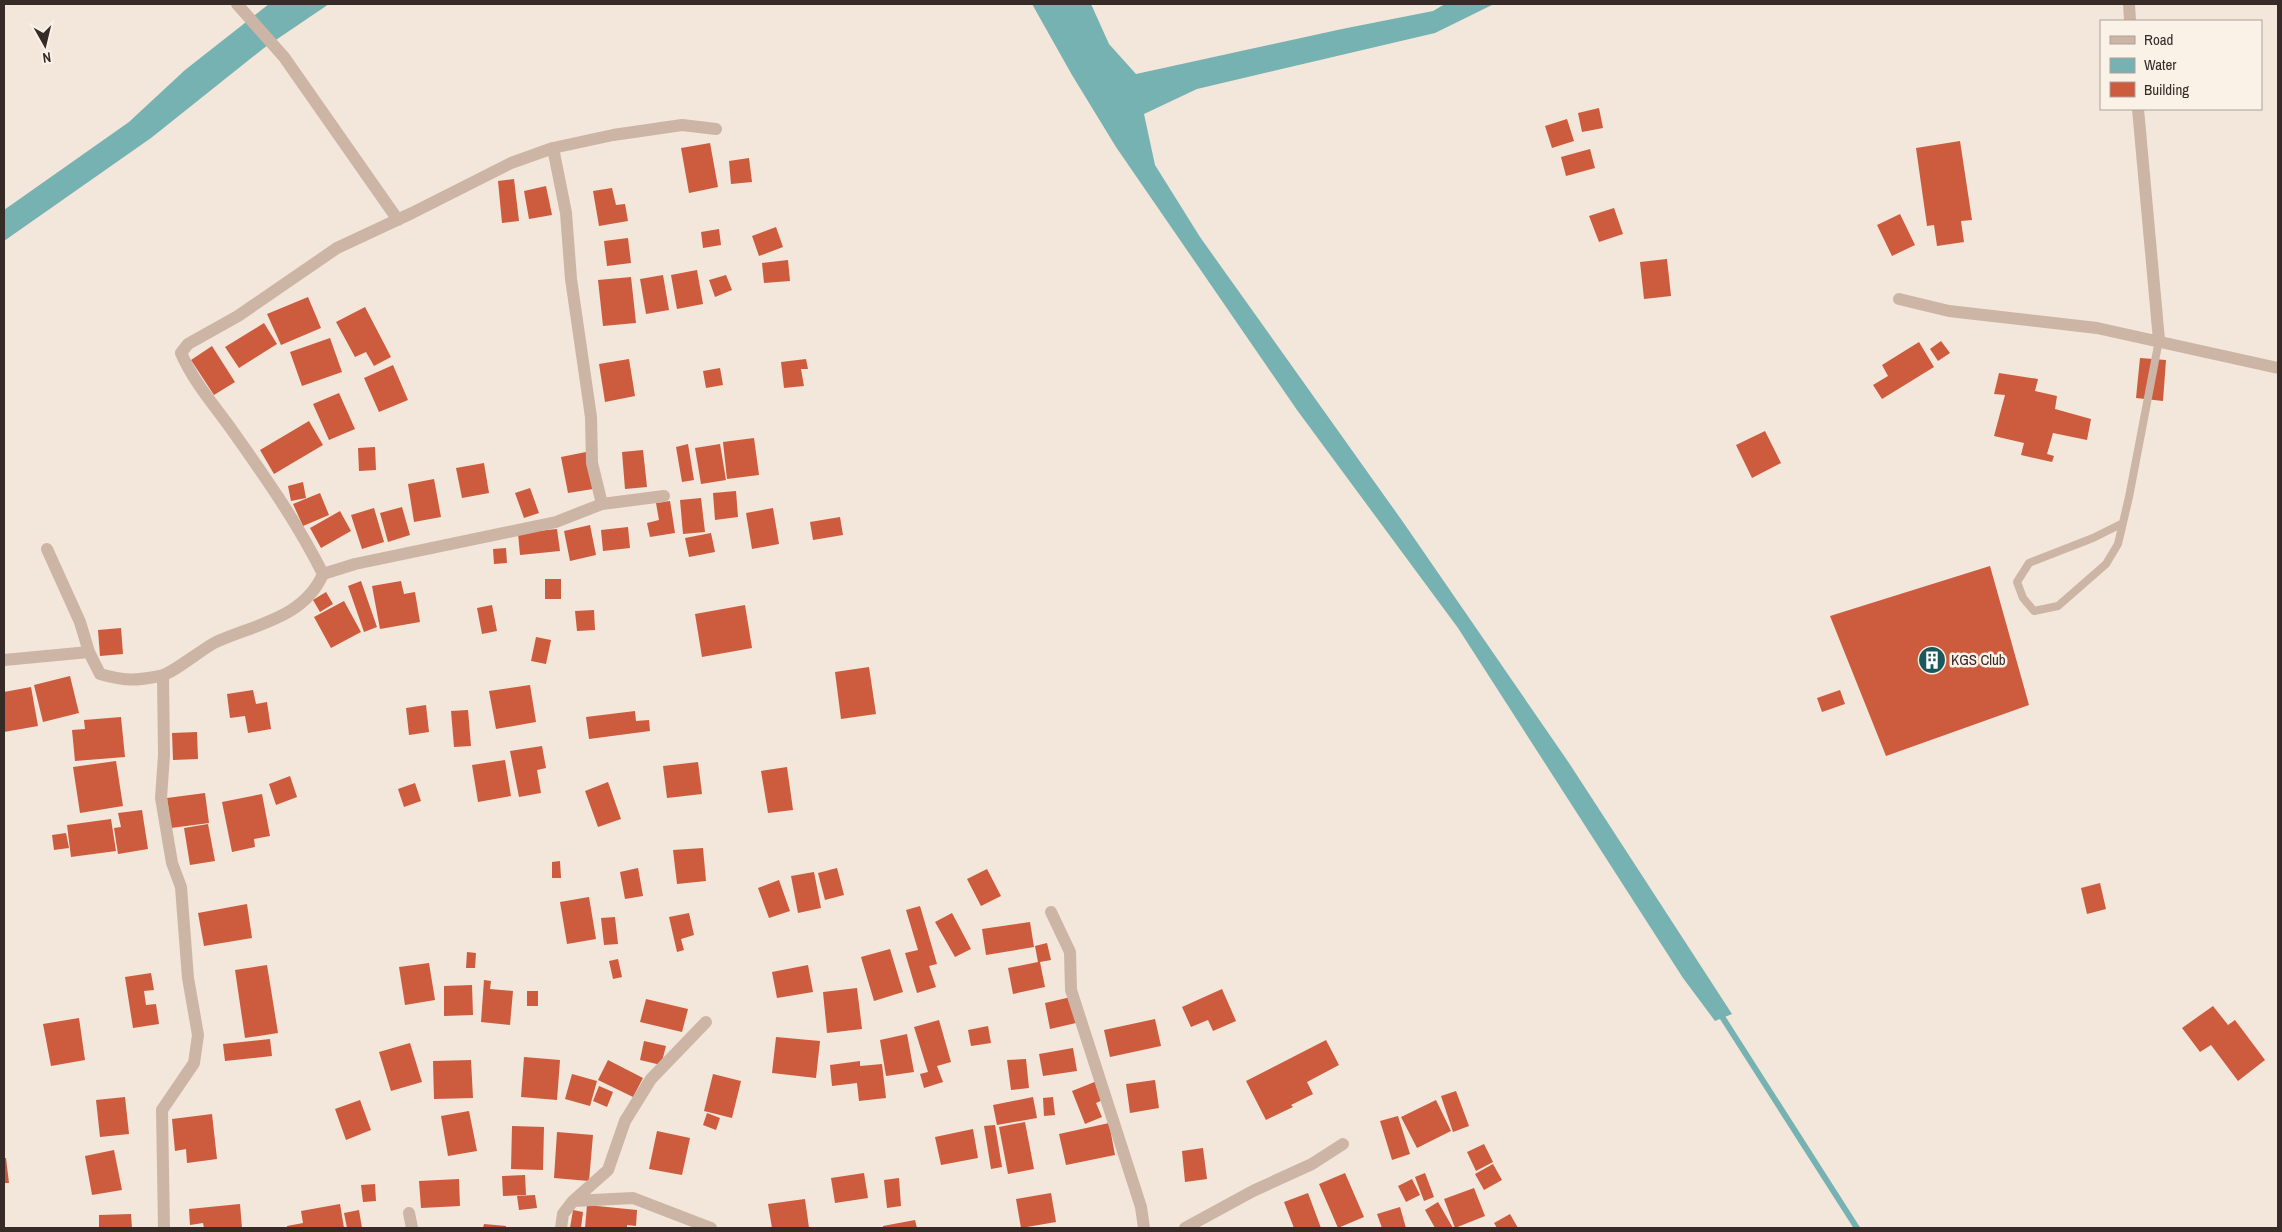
<svg xmlns="http://www.w3.org/2000/svg" width="2282" height="1232" viewBox="0 0 2282 1232" font-family="'Archivo Narrow',sans-serif">
	<style>
		.water { fill: #77b2b2 }
		.lines { fill: none; stroke-linecap: round; stroke-linejoin: round }
		.stream { stroke: #77b2b2; stroke-width: 6 }
		.building { fill: #cd5b3e }
		.service { stroke: #ccb5a5; stroke-width: 8 }
		.minor { stroke: #ccb5a5; stroke-width: 12 }
		.labels { text-anchor: middle; stroke-width: 5; stroke-linejoin: round; paint-order: stroke }
		.poi-label { font-size: 15px; fill: #372b27; stroke: #faf1e7; text-anchor: start }
	</style>
	<rect width="100%" height="100%" fill="#f3e6da"/>
	<path class="water" d="M269,4H329L264,48L151,138L4,241V210L129,122L185,70Z
		M1032,4H1091L1109,44L1136,74L1342,29L1433,11L1445,4H1494L1435,33L1197,89L1144,114L1155,165L1200,237L1403,522L1569,763L1732,1014L1715,1021L1683,978L1458,628L1297,410L1116,147L1072,75Z"/>
	<g class="lines">
		<path class="stream" d="M1719,1012L1857,1228"/>
	</g>
	<path class="building" d="M1599,108L1603,128L1582,132L1578,113Z
		M1567,119L1574,141L1552,148L1545,126Z
		M1960,141L1972,220L1961,221L1964,242L1937,246L1934,225L1927,226L1916,148Z
		M710,143L718,187L689,193L681,148Z
		M1590,149L1595,168L1566,176L1561,157Z
		M749,158L752,182L731,184L729,161Z
		M514,179L519,221L502,223L498,181Z
		M546,186L552,215L529,219L524,191Z
		M612,188L616,205L625,204L628,221L599,226L593,191Z
		M1614,208L1623,234L1599,242L1589,216Z
		M1900,214L1915,245L1892,256L1877,225Z
		M776,227L783,247L759,256L752,236Z
		M719,229L721,245L703,248L701,232Z
		M628,238L631,263L607,266L604,241Z
		M1667,259L1671,296L1644,299L1640,262Z
		M788,260L790,281L764,283L762,263Z
		M697,270L703,304L677,309L671,275Z
		M663,275L669,310L646,314L640,279Z
		M726,275L732,290L715,297L709,280Z
		M631,277L636,323L603,326L598,280Z
		M308,297L321,328L281,345L267,314Z
		M365,307L391,357L374,366L366,352L355,357L336,322Z
		M264,323L277,344L239,368L225,347Z
		M330,338L342,372L302,386L290,352Z
		M1941,341L1950,353L1938,361L1930,349Z
		M1919,342L1934,367L1882,399L1873,385L1888,376L1882,365Z
		M212,346L235,382L214,395L191,360Z
		M2140,358L2166,360L2163,401L2136,398Z
		M629,359L635,396L605,402L599,364Z
		M806,359L808,369H801L804,386L784,388L781,362Z
		M393,365L408,400L379,412L364,378Z
		M720,368L723,385L706,388L703,371Z
		M1999,373L2038,379L2035,391L2057,396L2055,409L2091,419L2087,440L2053,433L2047,454L2054,456L2052,462L2021,455L2024,443L1994,436L2005,395L1994,394Z
		M339,393L355,429L329,440L313,404Z
		M309,421L323,445L274,474L260,450Z
		M1765,431L1781,463L1752,478L1736,445Z
		M754,438L759,475L727,479L723,442Z
		M688,444L694,480L682,482L676,447Z
		M720,444L726,480L701,484L695,448Z
		M375,447L376,470L359,471L358,448Z
		M643,450L647,487L625,489L622,452Z
		M586,452L593,489L568,493L561,457Z
		M484,463L489,493L462,498L456,468Z
		M434,479L441,517L414,522L408,484Z
		M303,482L306,498L291,501L288,486Z
		M530,488L539,513L524,518L515,493Z
		M736,491L738,517L715,520L713,493Z
		M320,493L329,515L303,526L293,504Z
		M701,498L705,532L683,534L680,500Z
		M670,501L675,533L650,537L647,523L659,520L656,503Z
		M402,507L410,535L388,542L380,513Z
		M374,508L384,542L362,549L351,515Z
		M773,508L779,544L752,549L746,513Z
		M340,511L351,531L321,548L310,528Z
		M840,517L843,535L813,540L810,522Z
		M590,525L596,555L570,561L564,531Z
		M628,527L630,548L603,551L601,530Z
		M557,529L560,551L520,555L518,533Z
		M711,533L715,552L689,557L685,538Z
		M506,548L507,563L494,564L493,549Z
		M1990,566L2029,705L1886,756L1830,616Z
		M545,579H561V599H545Z
		M361,581L377,627L364,632L348,586Z
		M401,581L404,594L415,592L420,622L380,629L372,586Z
		M326,592L333,604L320,612L313,600Z
		M344,601L361,632L331,648L314,617Z
		M492,605L497,631L482,634L477,608Z
		M745,605L752,648L702,657L695,614Z
		M594,610L595,630L577,631L575,611Z
		M121,628L123,654L100,656L98,630Z
		M536,637L551,640L546,664L531,661Z
		M869,667L876,714L841,719L835,672Z
		M70,676L79,713L43,722L34,685Z
		M530,685L536,722L496,729L489,691Z
		M31,687L38,726L4,732V692Z
		M253,690L256,704L267,702L271,729L248,733L245,716L230,718L227,694Z
		M1840,690L1845,704L1822,712L1817,698Z
		M426,705L429,732L409,735L406,708Z
		M468,710L471,746L454,747L451,711Z
		M635,711L636,721L649,720L650,731L589,739L586,717Z
		M121,717L125,757L75,761L72,730L85,729L84,720Z
		M197,732L198,759L173,760L172,733Z
		M542,746L546,768L537,770L541,793L519,797L510,751Z
		M505,760L511,796L478,802L472,765Z
		M116,761L123,806L80,813L73,767Z
		M698,762L702,794L667,798L663,766Z
		M787,767L793,810L768,813L761,771Z
		M290,776L297,797L276,805L269,784Z
		M608,782L621,819L598,827L585,791Z
		M415,783L421,801L404,807L398,789Z
		M205,793L209,823L171,828L167,798Z
		M262,794L270,836L254,839L255,847L232,852L222,802Z
		M142,810L148,849L118,854L114,828L121,827L118,813Z
		M111,819L116,851L71,857L67,825Z
		M208,824L215,861L190,865L184,828Z
		M66,833L69,848L54,850L52,835Z
		M703,848L706,881L677,884L673,850Z
		M560,861L561,878H552V862Z
		M638,868L643,896L625,899L620,872Z
		M837,868L844,895L825,900L818,873Z
		M987,869L1001,896L981,906L967,879Z
		M814,872L821,908L798,913L791,876Z
		M779,880L790,911L769,918L758,888Z
		M2100,883L2106,909L2087,914L2081,888Z
		M589,897L596,939L567,944L560,902Z
		M247,904L252,938L204,946L198,913Z
		M920,906L937,964L929,966L936,987L917,993L905,953L918,950L906,910Z
		M689,913L694,935L681,939L684,950L677,952L669,917Z
		M952,913L971,949L955,957L935,922Z
		M615,917L618,944L604,945L601,918Z
		M1030,922L1034,947L986,955L982,929Z
		M1047,943L1051,960L1040,962L1045,987L1013,994L1008,968L1038,962L1035,946Z
		M890,949L903,992L874,1001L861,957Z
		M467,952L476,953L475,968H466Z
		M618,959L622,977L613,979L609,961Z
		M429,963L435,1000L405,1005L399,967Z
		M267,965L278,1033L245,1038L235,970Z
		M808,965L813,992L777,998L772,972Z
		M151,973L154,990L144,991L146,1005L156,1004L159,1024L133,1028L125,977Z
		M484,980L491,981L490,989L513,991L510,1025L481,1022Z
		M472,985L473,1015L444,1016V986Z
		M857,988L862,1029L827,1033L823,992Z
		M1222,989L1236,1021L1213,1031L1208,1020L1191,1027L1182,1007Z
		M527,991H538V1006H527Z
		M1071,997L1076,1023L1050,1029L1045,1003Z
		M646,999L688,1009L682,1032L640,1022Z
		M2213,1006L2228,1025L2235,1020L2265,1060L2238,1081L2211,1045L2200,1052L2182,1028Z
		M79,1018L85,1060L51,1066L43,1024Z
		M1155,1019L1161,1046L1110,1057L1104,1030Z
		M939,1020L951,1062L937,1066L943,1082L924,1088L920,1074L928,1072L914,1027Z
		M988,1026L991,1043L971,1046L968,1030Z
		M907,1034L914,1072L886,1076L880,1040Z
		M776,1037L820,1041L816,1078L772,1073Z
		M270,1039L272,1056L225,1061L223,1044Z
		M1326,1040L1339,1065L1307,1082L1313,1094L1291,1105L1293,1107L1266,1120L1246,1081Z
		M644,1041L666,1046L661,1065L640,1060Z
		M410,1043L422,1082L391,1091L379,1052Z
		M1073,1048L1077,1071L1043,1076L1039,1054Z
		M524,1057L560,1060L557,1100L521,1097Z
		M1026,1059L1029,1088L1011,1090L1007,1060Z
		M471,1060L473,1098L434,1099L433,1061Z
		M608,1060L643,1078L633,1097L598,1080Z
		M860,1061V1066L882,1064L886,1098L859,1101L857,1083L832,1086L830,1065Z
		M572,1074L597,1081L590,1106L565,1099Z
		M713,1074L741,1081L732,1118L704,1111Z
		M1155,1080L1159,1108L1130,1113L1126,1084Z
		M1097,1081L1105,1099L1096,1103L1102,1117L1085,1124L1072,1091Z
		M599,1086L613,1092L607,1107L593,1101Z
		M1456,1091L1469,1126L1453,1132L1441,1096Z
		M125,1097L129,1134L100,1137L96,1100Z
		M1033,1097L1037,1118L997,1125L993,1105Z
		M1053,1097L1055,1115L1044,1116L1043,1098Z
		M360,1100L371,1130L346,1140L335,1109Z
		M1436,1100L1451,1131L1417,1148L1401,1117Z
		M469,1111L477,1151L448,1156L441,1116Z
		M707,1113L720,1118L716,1130L703,1125Z
		M212,1114L217,1159L187,1163L186,1149L175,1151L172,1119Z
		M1398,1116L1410,1154L1392,1160L1380,1121Z
		M1025,1122L1034,1169L1008,1174L999,1127Z
		M1109,1123L1115,1155L1066,1165L1059,1134Z
		M995,1125L1002,1167L991,1169L984,1126Z
		M512,1126L544,1127L543,1170L511,1169Z
		M973,1129L978,1158L941,1165L935,1137Z
		M657,1131L690,1138L682,1175L649,1169Z
		M557,1132L593,1135L589,1181L554,1178Z
		M1484,1144L1493,1162L1476,1171L1467,1152Z
		M1203,1148L1207,1179L1185,1182L1182,1151Z
		M114,1150L122,1190L92,1195L85,1156Z
		M4,1158H6L9,1183H4Z
		M1493,1164L1502,1180L1484,1190L1475,1174Z
		M864,1173L868,1198L835,1203L831,1178Z
		M1345,1173L1364,1217L1338,1228L1319,1184Z
		M1425,1173L1434,1197L1424,1201L1415,1177Z
		M525,1175L526,1195L503,1196L502,1176Z
		M899,1178L901,1206L887,1208L884,1180Z
		M459,1179L460,1206L421,1208L419,1181Z
		M1412,1179L1420,1195L1406,1202L1398,1186Z
		M375,1184L376,1201L363,1202L361,1185Z
		M1474,1188L1485,1216L1455,1228L1444,1199Z
		M1051,1193L1056,1222L1021,1228L1016,1199Z
		M1308,1193L1321,1228H1294L1284,1202Z
		M535,1195L537,1208L519,1210L517,1196Z
		M805,1199L809,1228H772L768,1204Z
		M1438,1202L1453,1228H1435L1425,1210Z
		M240,1204L242,1228H204L203,1223L190,1225L189,1209Z
		M340,1204L344,1228H287V1226L303,1223L301,1211Z
		M587,1205L637,1210L636,1226L627,1225V1228H585Z
		M1400,1207L1406,1228H1382L1377,1214Z
		M359,1210L362,1228H347L344,1213Z
		M573,1210L583,1212L581,1228H570Z
		M131,1214L132,1228H99V1215Z
		M1510,1214L1518,1228H1497L1494,1223Z
		M915,1220L917,1228H883V1226Z
		M484,1224L506,1226V1228H483Z"/>
	<g class="lines">
		<path class="service" d="M2121,524L2093,538L2029,563L2017,582L2023,598L2034,611L2058,606L2106,564L2118,544L2129,497L2159,340"/>
		<path class="minor" d="M237,4L284,57L398,220
			M2129,4L2130,21
			M2138,109L2159,340
			M1899,299L1949,311L2097,328L2278,368
			M602,504L664,496
			M47,549L80,622L89,652
			M323,574L355,564L556,522L602,504L592,463L591,417L571,279L566,213L553,148
			M4,660L89,652L100,674C124,681 135,681 160,676C172,674 202,649 216,642C256,624 304,618 323,574C298,524 266,478 234,433C215,406 194,383 181,353L188,344L238,316L337,248L412,213L511,163L553,148L613,135L682,125L716,129
			M163,676L164,755L161,798L172,863L181,887L188,978L198,1035L194,1063L162,1110L164,1228
			M1051,912L1070,952L1071,990L1141,1207L1144,1228
			M573,1201L633,1198L711,1228
			M409,1213L412,1228
			M561,1228L563,1214L573,1201L608,1170L625,1121L651,1079L706,1022
			M1185,1228L1253,1191L1312,1164L1343,1144"/>
	</g>
	<defs>
		<g id="building-disc" transform="scale(1.4375)"><circle r="9.5" fill="#1a595b" stroke="#faf1e7"/><path d="M-4-6H4V6H1V3H-1V6H-4ZM-2.5-4.3h1.7v1.8h-1.7ZM.8-4.3h1.7v1.8H.8ZM-2.5-1h1.7V.8h-1.7ZM.8-1h1.7V.8H.8Z" fill="#fff"/></g>
	</defs>
	<g fill-rule="evenodd">
		<use href="#building-disc" x="1932" y="660"/>
	</g>
	<g class="labels">
		<g class="poi-label">
			<text x="1951" y="665">KGS Club</text>
		</g>
	</g>
	<rect width="2282" height="1232" fill="none" stroke="#372b27" stroke-width="10"/>
	<rect x="2100" y="20" width="162" height="90" fill="#faf1e7" stroke="#aca29a"/>
	<rect x="2110" y="36" width="25" height="8" fill="#ccb5a5" stroke="#aca29a"/>
	<text x="2144" y="45" font-size="15" fill="#372b27">Road</text>
	<rect x="2110" y="58" width="25" height="15" fill="#77b2b2" stroke="#aca29a"/>
	<text x="2144" y="70" font-size="15" fill="#372b27">Water</text>
	<rect x="2110" y="82" width="25" height="15" fill="#cd5b3e" stroke="#aca29a"/>
	<text x="2144" y="95" font-size="15" fill="#372b27">Building</text>
	<g transform="translate(45 45) rotate(172)" stroke="#faf1e7" stroke-width="4" paint-order="stroke">
	<path d="M0-4L9 19L0 12L-9 19Z" fill="#372b27"/>
	<text y="-8" font-size="14" font-weight="bold" text-anchor="middle" fill="#372b27">N</text>
	</g>
</svg>
